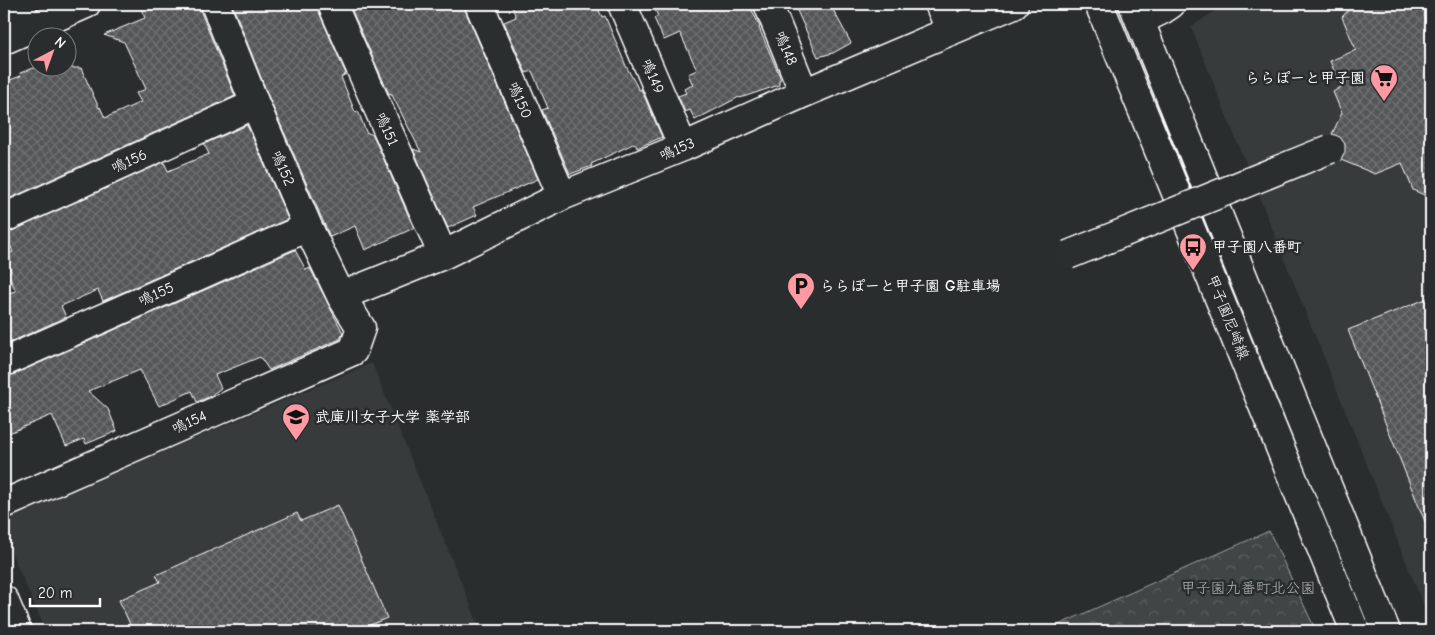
<svg xmlns="http://www.w3.org/2000/svg" width="1435" height="635" viewBox="0 0 1435 635" font-family="'Comic Neue','Klee One',sans-serif">
	<style>
		.built { fill: #373a3b }
		.forest { fill: url(#forest-crowns); stroke: #a0a2a2 }
		.building { fill: url(#building-cross-hatch); stroke: #fff }
		.lines { fill: none; stroke-linecap: round; stroke-linejoin: round }
		.street-casing { stroke: #fff; stroke-width: 31 }
		.secondary-casing { stroke: #fff; stroke-width: 31 }
		.street { stroke: #2a2d2e; stroke-width: 28 }
		.secondary { stroke: #2a2d2e; stroke-width: 28 }
		.street-bridge-casing { stroke: #fff; stroke-width: 31; stroke-linecap: butt }
		.street-bridge { stroke: #2a2d2e; stroke-width: 28 }
		.labels { text-anchor: middle; stroke-width: 5; stroke-linejoin: round; paint-order: stroke }
		.street-label { font-size: 15px; fill: #fff; stroke: #2a2d2e }
		.poi-label { font-size: 15px; font-weight: bold; fill: #fff; stroke: #2a2d2e; text-anchor: start }
		.park-label { font-size: 15px; fill: #b3b4b5; stroke: #2a2d2e }
	</style>
	<defs>
		<pattern id="forest-crowns" width="20" height="18" patternUnits="userSpaceOnUse" patternTransform="scale(1.25)"><rect width="20" height="18" fill="#414445"/><path d="M2 6a3 3 0 1 1 6 0M12 15a3 3 0 1 1 6 0" fill="none" stroke="#5e6061"/></pattern>
		<pattern id="building-cross-hatch" width="8" height="8" patternUnits="userSpaceOnUse" patternTransform="scale(1.25)"><rect width="8" height="8" fill="#555758"/><path d="M0 0l8 8M0 8l8-8" fill="none" stroke="#6e7071"/></pattern>
	</defs>
	<rect width="100%" height="100%" fill="#2a2d2e"/>
	<filter id="ink" filterUnits="userSpaceOnUse"><feTurbulence type="fractalNoise" baseFrequency=".02" numOctaves="2"/><feDisplacementMap in="SourceGraphic" scale="10" xChannelSelector="R" yChannelSelector="G"/><feConvolveMatrix kernelMatrix="1 2 1 2 8 2 1 2 1" color-interpolation-filters="sRGB"/></filter>
	<g filter="url(#ink)">
		<path class="built" d="M1225,4H1431V624L1191,27Z
			M372,363L481,631H46L4,536V519Z"/>
		<path class="forest" d="M1269,531L1316,631H1058L1056,626Z"/>
		<path class="building" d="M139,4H200V10L235,96L4,201V82L21,76L20,73L34,68H81L99,108L100,107L105,118L141,102L136,93L146,89L124,42L104,35L145,18Z
			M232,4H317L318,10L346,74L341,77L355,112L358,111L366,132L373,135L414,228L365,250L355,226L330,237L269,98Z
			M349,4H463L465,10L538,179L473,207L477,215L448,228L413,149L421,152L391,93L389,94Z
			M511,4H596L602,17L605,16L626,66L639,90L641,89L662,137L637,148L635,143L591,164L592,166L570,174L542,110L548,108L532,71L526,73L504,22L516,17Z
			M652,4H749L760,27L759,28L781,79L779,80V85L740,98L739,97L695,120L690,110L685,112L678,96L686,93L684,89L693,85L688,74L697,70L680,33L664,40L654,18L658,16Z
			M794,4H830L851,43L833,53L818,57Z
			M1354,4H1431V198L1413,190L1402,163L1375,174L1341,160L1345,152V144L1340,137L1332,134L1342,113L1333,92L1341,87L1330,61L1356,50L1342,17Z
			M247,125L288,219L103,301L98,290L61,306L66,317L4,345V294L16,291L8,275L11,271L4,256L13,252L5,233L10,232L164,162L168,171L209,154L204,144Z
			M295,250L306,270L310,268L343,333L340,339L269,370L260,357L215,375L221,388L213,394V395L197,402L192,391L159,406L140,370L88,391L108,409L117,431L86,444L84,439L66,446L52,415L4,435V377L10,376Z
			M1431,297V534H1430L1348,330Z
			M338,505L387,618L356,631H133L119,600L160,582L156,575L297,513L301,521Z"/>
		<g class="lines">
			<g class="street-casing">
				<path id="street" d="M332,4L443,255
					M479,4L562,196
					M622,4L683,147
					M768,4L804,93
					M939,4L951,31
					M1140,21L1162,10L1171,4
					M4,218L255,104
					M341,296L443,255L562,196L683,147L804,93L1014,4
					M4,362L308,227
					M4,504L353,351L361,328L341,296L308,227L255,104L215,4"/>
			</g>
			<g class="secondary-casing">
				<path id="secondary" d="M1099,4L1355,631
					M1133,4L1386,631
					M4,12L23,4
					M4,40L86,4
					M4,600L17,631"/>
			</g>
			<use href="#street" class="street"/>
			<use href="#secondary" class="secondary"/>
			<g class="street-bridge-casing">
				<path id="street-bridge" d="M1068,255L1330,149"/>
			</g>
			<use href="#street-bridge" class="street-bridge"/>
		</g>
	</g>
	<defs>
		<g id="supermarket-pin" transform="scale(1.4375)"><path d="M0 17L-7.5 6A9.5 9.5 0 1 1 7.5 6Z" fill="#ff9aa2" stroke="#2a2d2e"/><path d="M-6-5.5h2.5l.6 2H6L4.5 2H-2.5L-4.4-4H-6ZM-1.5 3.2a1.3 1.3 0 1 0 .1 0ZM3 3.2a1.3 1.3 0 1 0 .1 0Z" fill="#111"/></g>
		<g id="bus-pin" transform="scale(1.4375)"><path d="M0 17L-7.5 6A9.5 9.5 0 1 1 7.5 6Z" fill="#ff9aa2" stroke="#2a2d2e"/><path d="M-5-6H5V4H4V6H2V4H-2V6H-4V4H-5ZM-3.5-4V0h7V-4ZM-3.5 1.2v1.5H-2V1.2ZM2 1.2v1.5H3.5V1.2Z" fill="#111"/></g>
		<g id="parking-pin" transform="scale(1.4375)"><path d="M0 17L-7.5 6A9.5 9.5 0 1 1 7.5 6Z" fill="#ff9aa2" stroke="#2a2d2e"/><path d="M-3.5-5.5H1a3.5 3.5 0 0 1 0 7H-1V5.5H-3.5ZM-1-3.4V-.6H.8a1.4 1.4 0 0 0 0-2.8Z" fill="#111"/></g>
		<g id="university-pin" transform="scale(1.4375)"><path d="M0 17L-7.5 6A9.5 9.5 0 1 1 7.5 6Z" fill="#ff9aa2" stroke="#2a2d2e"/><path d="M0-5L7-2L0 1L-7-2ZM-4 1L0 2.5L4 1V4Q0 6-4 4Z" fill="#111"/></g>
	</defs>
	<g fill-rule="evenodd">
		<use href="#supermarket-pin" x="1384" y="78"/>
		<use href="#bus-pin" x="1193" y="247"/>
		<use href="#parking-pin" x="801" y="286"/>
		<use href="#university-pin" x="296" y="417"/>
	</g>
	<g class="labels">
		<g class="street-label">
			<text transform="translate(786 48) rotate(67)" y="5">鳴148</text>
			<text transform="translate(653 76) rotate(67)" y="5">鳴149</text>
			<text transform="translate(520 100) rotate(66)" y="5">鳴150</text>
			<text transform="translate(387 129) rotate(66)" y="5">鳴151</text>
			<text transform="translate(677 149) rotate(-23)" y="5">鳴153</text>
			<text transform="translate(129 161) rotate(-24)" y="5">鳴156</text>
			<text transform="translate(283 168) rotate(66)" y="5">鳴152</text>
			<text transform="translate(156 294) rotate(-24)" y="5">鳴155</text>
			<text transform="translate(1228 317) rotate(68)" y="5">甲子園尼崎線</text>
			<text transform="translate(189 422) rotate(-24)" y="5">鳴154</text>
		</g>
		<g class="poi-label">
			<text x="1365" y="83" text-anchor="end">ららぽーと甲子園</text>
			<text x="1212" y="252">甲子園八番町</text>
			<text x="820" y="291">ららぽーと甲子園 G駐車場</text>
			<text x="315" y="422">武庫川女子大学 薬学部</text>
		</g>
		<g class="park-label">
			<text x="1248" y="593">甲子園九番町北公園</text>
		</g>
	</g>
	<rect width="1435" height="635" fill="none" stroke="#2a2d2e" stroke-width="20"/>
	<rect x="10" y="10" width="1415" height="615" fill="none" stroke="#fff" stroke-width="2" filter="url(#ink)"/>
	<g transform="translate(52 52) rotate(41)"><circle r="24" fill="#2a2d2e" stroke="#7f8182"/>
	<path d="M0-4L9 19L0 12L-9 19Z" fill="#ff9aa2"/>
	<text y="-8" font-size="14" font-weight="bold" text-anchor="middle" fill="#ffffff">N</text>
	</g>
	<path d="M30 598v8h70v-8" fill="none" stroke="#ffffff" stroke-width="2.5"/>
	<text x="38" y="598" font-size="15" fill="#ffffff" stroke="#2a2d2e" stroke-width="4" paint-order="stroke">20 m</text>
</svg>
